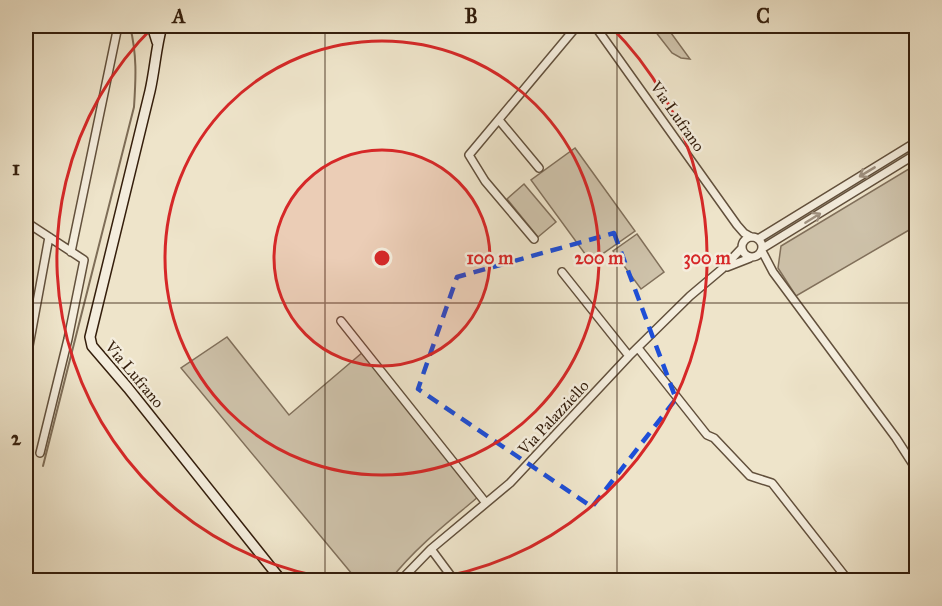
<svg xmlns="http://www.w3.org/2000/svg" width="942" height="606" viewBox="0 0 942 606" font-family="'IM FELL Great Primer',serif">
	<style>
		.green { fill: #cec2aa; stroke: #81705b; stroke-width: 1.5 }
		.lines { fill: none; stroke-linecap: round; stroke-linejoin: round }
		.stream { stroke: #7e6d57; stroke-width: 2 }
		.street-casing { stroke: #62503c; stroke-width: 10 }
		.secondary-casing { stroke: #341e0c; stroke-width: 12 }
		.street { stroke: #f4eddd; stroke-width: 7 }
		.secondary { stroke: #f4eddd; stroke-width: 9 }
		.oneway { stroke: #9e907f }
		.marked { fill: none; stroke: #1d4ed8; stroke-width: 4.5; stroke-dasharray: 12 8; stroke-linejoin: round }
		.grid { fill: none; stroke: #341e0c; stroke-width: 1.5; stroke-opacity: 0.55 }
		.ring { fill: none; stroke: #d62828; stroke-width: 3 }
		.labels { text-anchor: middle; stroke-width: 5; stroke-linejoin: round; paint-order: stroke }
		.street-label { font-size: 16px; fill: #341e0c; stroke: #f4eddd }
		.centre { fill: #d62828; stroke: #f4eddd; stroke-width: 3 }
		.ring-label { font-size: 18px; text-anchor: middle; font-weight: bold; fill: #d62828; stroke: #f4eddd; stroke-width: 5; stroke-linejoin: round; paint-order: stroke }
		.neatline { fill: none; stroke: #341e0c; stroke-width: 2 }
		.grid-label { font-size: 20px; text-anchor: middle; font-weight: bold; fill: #341e0c }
	</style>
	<rect width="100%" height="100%" fill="#eee4ca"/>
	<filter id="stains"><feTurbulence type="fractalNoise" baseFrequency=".00333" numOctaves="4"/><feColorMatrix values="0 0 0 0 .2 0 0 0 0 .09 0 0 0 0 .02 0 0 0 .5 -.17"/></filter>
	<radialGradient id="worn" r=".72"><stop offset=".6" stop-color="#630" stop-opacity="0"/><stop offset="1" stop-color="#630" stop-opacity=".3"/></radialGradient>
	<path class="green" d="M651,26H666L690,59L681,58L672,53Z
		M575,148L635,231L591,262L531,180Z
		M912,167L916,174V226L796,296L778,268L781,246Z
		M524,184L556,222L538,237L507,199Z
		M637,234L664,272L641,289L613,251Z
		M227,337L289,415L363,352L478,497C447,523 415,548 390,580H357L181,368Z"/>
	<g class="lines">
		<path class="stream" d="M43,466L134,107C136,77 137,55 130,26
			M26,535L33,517"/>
		<g class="street-casing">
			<path id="street" d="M595,26L737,225L744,233L751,237
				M499,120L539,168
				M26,222L84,260L68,339L40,453
				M742 247a10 10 0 1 1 20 0a10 10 0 1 1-20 0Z
				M534,239L485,181L469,155L577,26
				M758,239L916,142
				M763,248L916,154
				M762,251L773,272L896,438L916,469
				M71,252L118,26
				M727,267L750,258
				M562,272L629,356
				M341,321L486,503
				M638,348L707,435L714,438L750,476L772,483L848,580
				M26,362L49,237
				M431,549L454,580
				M401,580L431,549L510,483L629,356L690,296L722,269L742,248"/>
		</g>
		<g class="secondary-casing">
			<path id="secondary" d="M152,26L157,42
				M162,26C156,47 155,69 150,91L90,337L92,346L128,388L281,580"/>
		</g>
		<use href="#street" class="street"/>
		<use href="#secondary" class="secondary"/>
	</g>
	<defs><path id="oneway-shaft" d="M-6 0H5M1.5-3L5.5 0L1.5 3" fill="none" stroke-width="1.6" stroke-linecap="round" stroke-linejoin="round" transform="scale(1.5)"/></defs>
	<g class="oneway">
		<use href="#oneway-shaft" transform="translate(867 172) rotate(149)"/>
		<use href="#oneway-shaft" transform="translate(813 218) rotate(-32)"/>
	</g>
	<path class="marked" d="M614,233L676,399L592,507L418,389L457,277Z"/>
	<path class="grid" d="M325,26V580M617,26V580M26,303H916"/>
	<circle cx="382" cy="258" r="108" fill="#d62828" fill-opacity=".12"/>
	<g class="ring">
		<circle cx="382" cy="258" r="108"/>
		<circle cx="382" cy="258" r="217"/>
		<path d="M340 580A325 325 0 0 1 154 26M610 26A325 325 0 0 1 424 580"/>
	</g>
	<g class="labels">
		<g class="street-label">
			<text transform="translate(678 116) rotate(55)" y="6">Via Lufrano</text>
			<text transform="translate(135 374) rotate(50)" y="6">Via Lufrano</text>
			<text transform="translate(553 417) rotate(-47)" y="6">Via Palazziello</text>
		</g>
	</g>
	<circle cx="382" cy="258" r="9" class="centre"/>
	<g class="ring-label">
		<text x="490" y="264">100 m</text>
		<text x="599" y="264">200 m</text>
		<text x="707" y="264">300 m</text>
	</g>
	<rect width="942" height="606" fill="none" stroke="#eee4ca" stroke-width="66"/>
	<rect x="33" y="33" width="876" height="540" class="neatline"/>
	<g class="grid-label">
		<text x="179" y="23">A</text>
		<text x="471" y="23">B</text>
		<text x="763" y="23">C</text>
		<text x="16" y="175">1</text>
		<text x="16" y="445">2</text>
	</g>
	<rect width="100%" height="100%" filter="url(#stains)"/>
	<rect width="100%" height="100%" fill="url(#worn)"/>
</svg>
